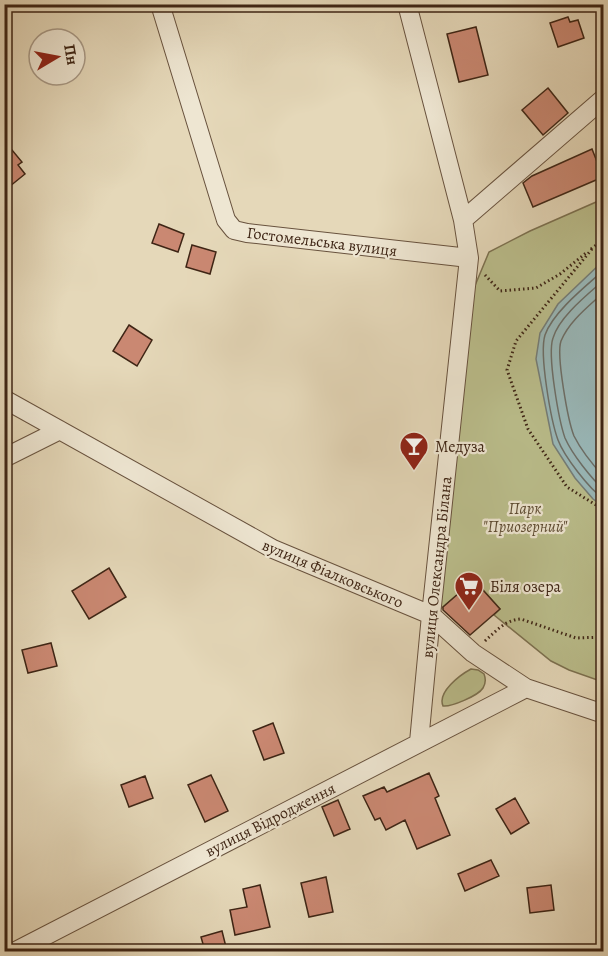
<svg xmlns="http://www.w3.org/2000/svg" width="608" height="956" viewBox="0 0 608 956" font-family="Alegreya,serif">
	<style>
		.green { fill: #babd8b; stroke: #7c7150; stroke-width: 1.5 }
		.water { fill: #99b8b9; stroke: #757d77; stroke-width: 1.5 }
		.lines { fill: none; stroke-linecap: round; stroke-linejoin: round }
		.shore { stroke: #6c6e67; stroke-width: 1.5 }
		.building { fill: #ca8872; stroke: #3e2515; stroke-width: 1.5 }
		.street-casing { stroke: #68523e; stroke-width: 20 }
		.path { stroke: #3e2515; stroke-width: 3; stroke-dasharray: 1.5 3; stroke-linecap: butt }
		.street { stroke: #eee6d2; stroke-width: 18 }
		.labels { text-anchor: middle; stroke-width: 4.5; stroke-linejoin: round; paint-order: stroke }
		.street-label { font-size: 16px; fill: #3e2515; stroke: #eee6d2 }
		.poi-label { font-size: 16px; fill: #3e2515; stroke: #eee6d2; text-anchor: start }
		.park-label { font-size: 16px; font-style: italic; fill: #5d4b32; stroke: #eee6d2 }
	</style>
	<rect width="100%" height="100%" fill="#e5d8b9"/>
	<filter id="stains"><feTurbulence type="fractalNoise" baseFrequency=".00333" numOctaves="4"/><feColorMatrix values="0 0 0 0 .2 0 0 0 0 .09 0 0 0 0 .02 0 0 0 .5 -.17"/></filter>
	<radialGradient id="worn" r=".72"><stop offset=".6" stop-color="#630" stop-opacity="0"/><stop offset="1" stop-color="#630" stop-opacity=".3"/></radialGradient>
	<path class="green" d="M603,199V682L569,670L551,661L494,615L500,609L474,580L437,612L474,288L489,252L530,231Z
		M471,669L478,670L484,674C486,679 486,683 483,688C478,696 451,707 443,706C437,692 460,675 471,669Z"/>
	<path class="water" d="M603,261V506L593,499L575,478L553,444L536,359L540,333L558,304Z"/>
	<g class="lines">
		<path class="shore" d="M604,270C586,286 553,312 545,335C539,354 551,421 558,440C564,456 589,489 604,499
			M604,280C587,295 559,317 553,338C547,355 559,421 565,438C572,454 591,478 604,490
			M604,292C589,306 569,321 561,341C556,355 568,421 574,436C581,450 593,465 604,477"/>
	</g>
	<path class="building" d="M568,17L570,22L578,20L584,38L558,47L550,23Z
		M476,27L488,75L459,82L447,34Z
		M548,88L568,113L543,135L522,110Z
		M592,149L603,177L533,207L523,183L532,176Z
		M4,150L8,153L12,150L22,162L18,165L25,174L4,191Z
		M159,224L184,234L178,252L152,243Z
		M192,245L216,252L210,274L186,267Z
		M129,325L152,340L137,366L113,351Z
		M109,568L126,597L89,619L72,591Z
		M474,580L500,609L470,635L443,610V607Z
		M51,643L57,666L28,673L22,650Z
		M273,723L284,753L264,760L253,731Z
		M429,773L439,796L435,798L450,835L417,849L405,820L386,830L380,818L375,820L363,796L384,787L387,792Z
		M211,775L228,811L205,822L188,785Z
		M145,776L153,798L129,807L121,785Z
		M515,798L529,823L511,834L496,809Z
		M338,800L350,829L334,836L322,807Z
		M491,860L499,876L465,891L458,874Z
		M326,877L333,912L309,917L301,883Z
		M260,885L270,927L235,935L230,910L247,907L243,889Z
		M551,885L554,910L530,913L527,888Z
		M222,931L227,951H205L201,937Z"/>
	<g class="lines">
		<g class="street-casing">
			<path id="street" d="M160,4L226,220L234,230L247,233L469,258
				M407,4L463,220L469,258L431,615L419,742
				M463,220L604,98
				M4,399L273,549L431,615L473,653L526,688L604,714
				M4,458L60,430
				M14,952L526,688"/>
		</g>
		<path class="path" d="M591,249L604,239
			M592,249L516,341L507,370L528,429L567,487L604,510
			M485,275L500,291L536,288L560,274L586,253
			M485,641C496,631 505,620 521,619L576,638L604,637"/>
		<use href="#street" class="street"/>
	</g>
	<defs>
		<g id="bar-pin" transform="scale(1.5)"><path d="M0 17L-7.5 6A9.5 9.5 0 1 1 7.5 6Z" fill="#8f2418" stroke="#eee6d2"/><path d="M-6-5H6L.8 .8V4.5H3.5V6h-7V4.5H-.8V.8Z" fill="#fff"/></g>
		<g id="supermarket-pin" transform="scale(1.5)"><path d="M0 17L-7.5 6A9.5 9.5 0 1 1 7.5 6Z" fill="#8f2418" stroke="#eee6d2"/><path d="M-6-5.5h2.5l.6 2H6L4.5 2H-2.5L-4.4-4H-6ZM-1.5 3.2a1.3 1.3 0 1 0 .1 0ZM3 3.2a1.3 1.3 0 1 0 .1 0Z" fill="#fff"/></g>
	</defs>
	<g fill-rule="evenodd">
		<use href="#bar-pin" x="414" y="446"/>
		<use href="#supermarket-pin" x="469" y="586"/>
	</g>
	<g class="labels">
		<g class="street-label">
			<text transform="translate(322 241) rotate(7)" y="6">Гостомельська вулиця</text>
			<text transform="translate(436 567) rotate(-84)" y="6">вулиця Олександра Білана</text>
			<text transform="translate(333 573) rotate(23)" y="6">вулиця Фіалковського</text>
			<text transform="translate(270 819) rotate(-27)" y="6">вулиця Відродження</text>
		</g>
		<g class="poi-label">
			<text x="435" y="452">Медуза</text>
			<text x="490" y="592">Біля озера</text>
		</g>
		<g class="park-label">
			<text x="525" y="514">Парк<tspan x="525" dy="18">"Приозерний"</tspan></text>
		</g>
	</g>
	<rect width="608" height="956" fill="none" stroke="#e5d8b9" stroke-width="24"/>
	<rect x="6" y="6" width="596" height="944" fill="none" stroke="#3e2515" stroke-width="3"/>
	<rect x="12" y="12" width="584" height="932" fill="none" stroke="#3e2515" stroke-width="1.5"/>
	<g transform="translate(57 57) rotate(80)"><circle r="28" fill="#eee6d2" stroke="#a89986" stroke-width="1.5"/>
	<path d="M0-4.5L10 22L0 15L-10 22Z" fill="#8f2418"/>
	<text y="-9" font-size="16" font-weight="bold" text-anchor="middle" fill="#3e2515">Пн</text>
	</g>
	<rect width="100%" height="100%" filter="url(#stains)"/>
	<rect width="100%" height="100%" fill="url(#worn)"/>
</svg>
